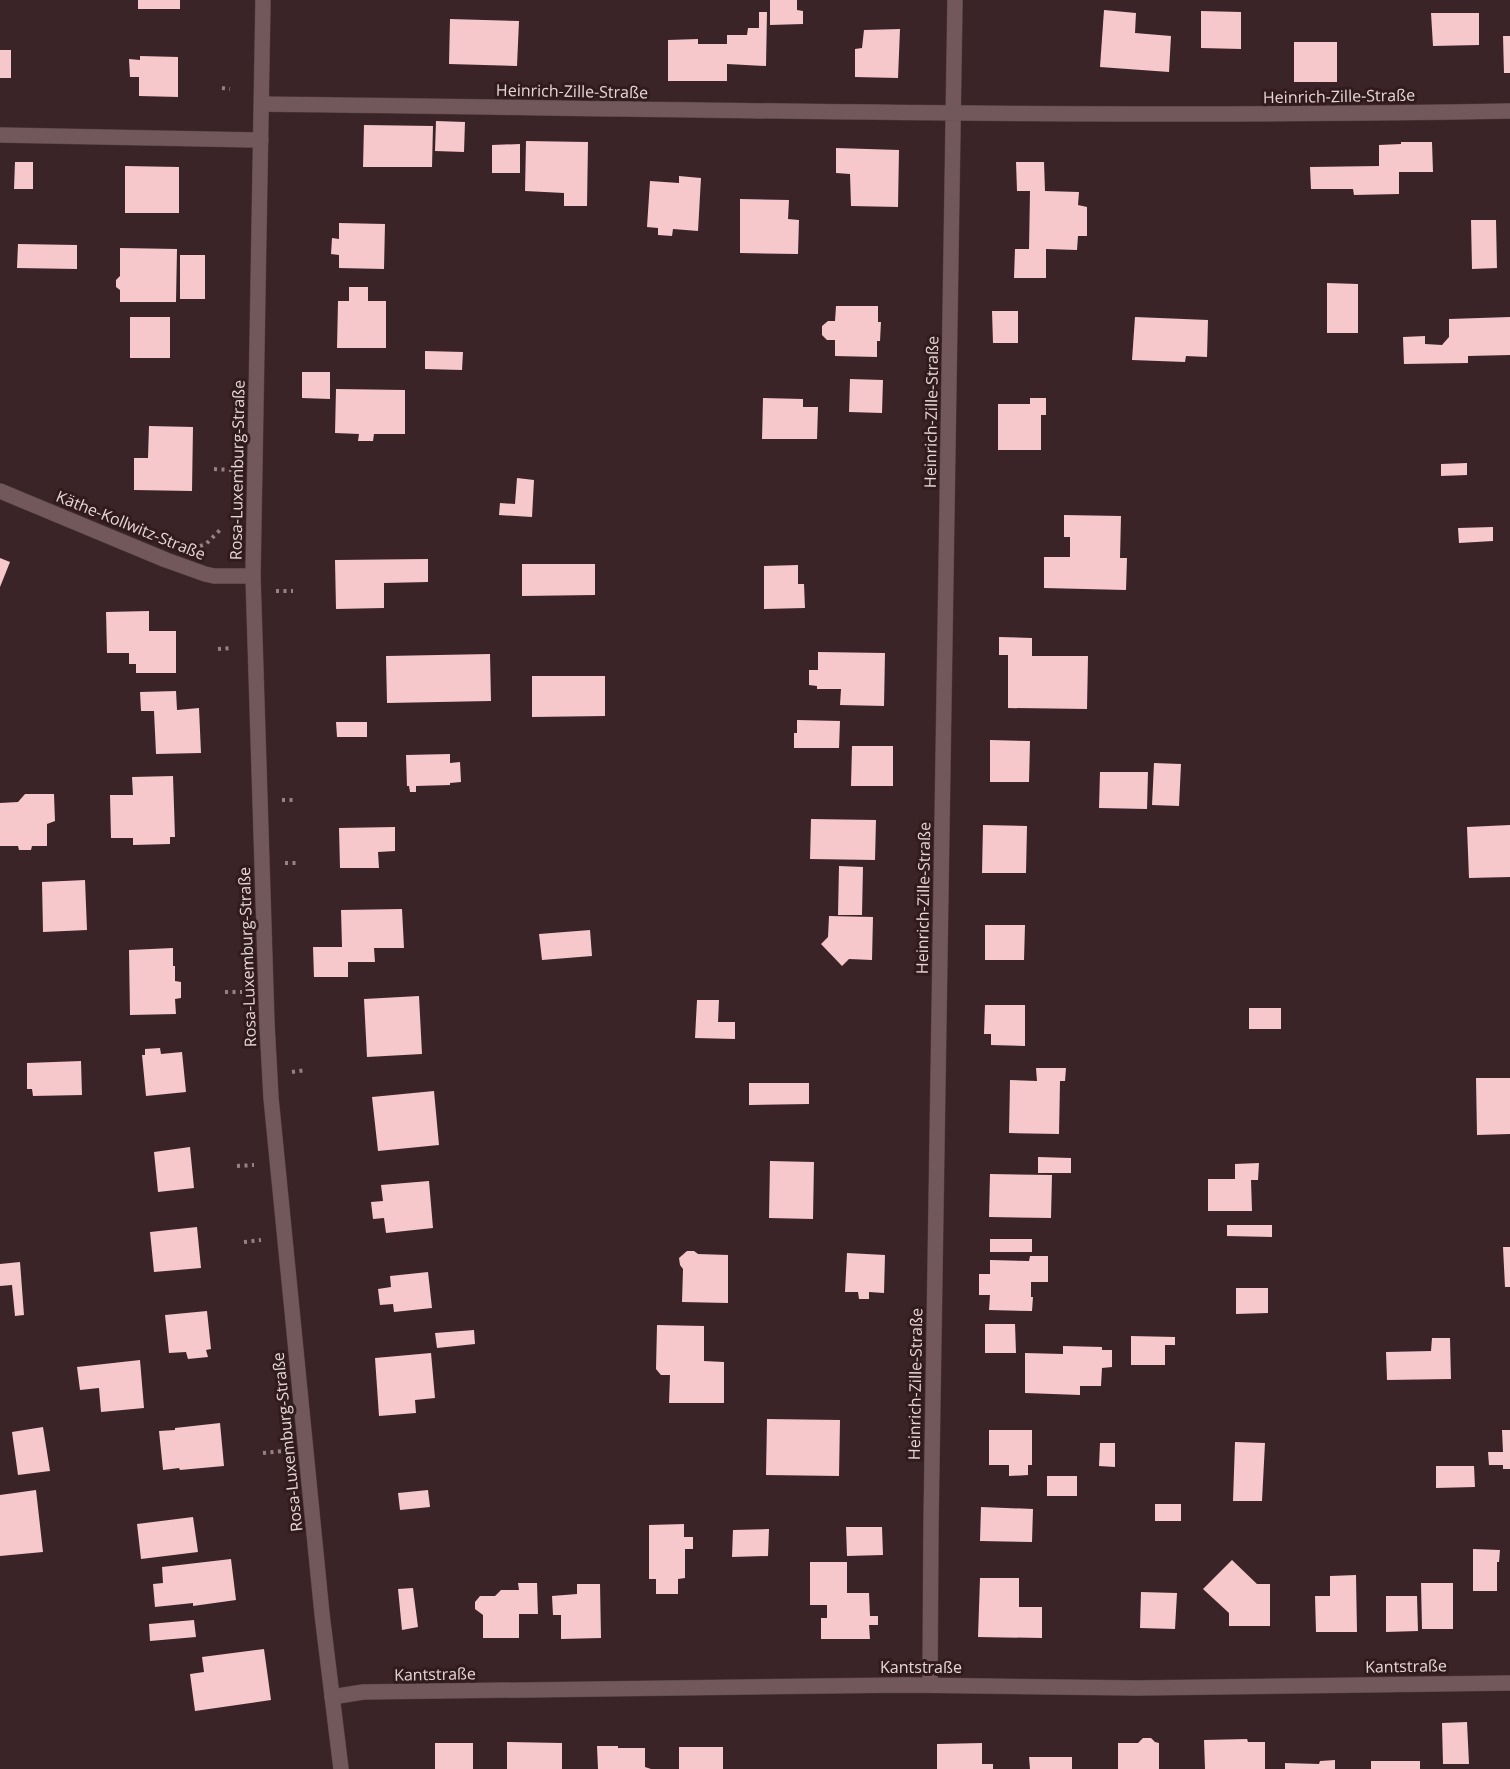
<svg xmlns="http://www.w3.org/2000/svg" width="1510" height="1769" viewBox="0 0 1510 1769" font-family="'Open Sans',sans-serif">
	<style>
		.building { fill: #f6c7cb }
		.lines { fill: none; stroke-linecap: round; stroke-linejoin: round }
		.lane-casing { stroke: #544144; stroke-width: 16 }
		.street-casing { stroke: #544144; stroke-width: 16 }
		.secondary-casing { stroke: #544144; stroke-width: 16 }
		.path { stroke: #958284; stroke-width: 4; stroke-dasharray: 3 4.5; stroke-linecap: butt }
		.lane { stroke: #73585b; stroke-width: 15 }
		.street { stroke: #73585b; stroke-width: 15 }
		.secondary { stroke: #73585b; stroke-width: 15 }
		.labels { text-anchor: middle; stroke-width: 6; stroke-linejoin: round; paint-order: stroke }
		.street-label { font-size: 16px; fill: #e6d6d7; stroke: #311b1d }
	</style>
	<rect width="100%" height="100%" fill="#3b2427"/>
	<path class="building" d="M138,0H180V9H138Z
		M770,0H797V10L803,11V24L770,25Z
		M1104,10L1136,13L1135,33L1171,36L1169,72L1100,67Z
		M1201,11L1241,12V49L1201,48Z
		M759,12H767L766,66L727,64V81H668V40L698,39V44H727V35H747L748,28H759Z
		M1431,13H1479V45L1433,46Z
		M450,19L519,21L517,66L449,64Z
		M900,29L898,78L855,77V49L862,48L864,30Z
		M1503,36H1510V73H1504Z
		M1294,42H1337V82H1294Z
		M0,50H11V78H0Z
		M140,56L178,57V97L139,96V77H130L129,59L140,60Z
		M436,121L465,122L464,152L435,151Z
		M364,125L433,126L432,167H363Z
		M526,141L588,142L587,206H564V193L525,191Z
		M1401,142H1432L1433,172H1399V194L1354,195L1353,189H1311L1310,167L1379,166V145L1401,144Z
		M520,144V173H492V145Z
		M836,148L899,150L898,207L851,206L850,174L836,173Z
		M15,162H33V189H14Z
		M1016,162H1044L1045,191L1079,192L1078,205L1087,207V236H1078L1077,250L1046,249V278H1014L1015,249H1029L1030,191H1017Z
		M125,166L179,167V213H125Z
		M679,176L701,178L698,231L673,229L672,236L658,235V228L647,227L650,181L679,183Z
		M740,199L789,200L788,219L799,220L798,254L740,253Z
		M1471,220H1496L1497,268L1472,269Z
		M339,223L385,224L384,269L339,268V255L331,254L332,238L339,239Z
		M18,244L77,245V269L17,268Z
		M120,248L177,249L176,302H120V290L116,287V280L120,276Z
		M180,255H205V299H180Z
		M1327,283L1358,284V333H1327Z
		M349,287H368V301H386V348H337L338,301H349Z
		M836,306H878V322H881L880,341H877V357L835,356V340H827L822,335V326L828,321H835Z
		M992,311H1018V343H993Z
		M130,317H170V358H130Z
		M1135,317L1208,320L1207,357L1186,356L1185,362L1132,360Z
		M1510,317V355L1468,356V363L1404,364L1403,337L1425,336V344L1442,345L1449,337V319Z
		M425,351L463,352L462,370L425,369Z
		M302,372H330V399L302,398Z
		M850,379L883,380L882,413L849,412Z
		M336,389L405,390V434H374L373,441H358L359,434L335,433Z
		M763,398L803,399V407H818L817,439H762Z
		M1030,398H1046V415H1041V450H998V404H1030Z
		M149,426L193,427L192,491L134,490V458H148Z
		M1467,463V475L1441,476V464Z
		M517,478L534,480L532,517L499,515L500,503L515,504Z
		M1064,515L1121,516L1120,558H1127L1126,590L1044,588V557H1070V537H1064Z
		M1493,527V541L1459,543L1458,528Z
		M0,558L10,562L0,587Z
		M428,559V582L384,583V608L336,609L335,560Z
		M522,564H595V595L522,596Z
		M798,565V584H804L805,608L764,609V566Z
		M149,611V631H176V673H136V664H129V653H107L106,612Z
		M999,637L1032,638V656H1088L1087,709L1008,708V655H999Z
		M818,652L885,653L884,706L840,705L841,689H817V686L809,685V670H818Z
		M490,654L491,701L387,703L386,656Z
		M532,676H605V716L532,717Z
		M176,691L177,710L199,708L201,753L156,754L154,711H141L140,692Z
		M797,720L840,721L839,748H794V733H797Z
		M336,722H367V737H337Z
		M990,740L1030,741L1029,782H990Z
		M852,746H893V786H851Z
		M450,754V763L460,762L461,782L450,783V785L416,786V792H410L409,786H407L406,755Z
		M1154,763L1181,764L1179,806L1152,805Z
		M1100,772H1148L1147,809L1099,808Z
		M173,776L175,837H170V844L133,845V838H111L110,795H133L132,777Z
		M25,794H54L55,821L47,824V846H32L31,850H19L18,846H0V803L18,802Z
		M811,819L876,820L875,860L810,859Z
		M983,825L1027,826L1026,873H982Z
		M1510,825V877L1469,878L1467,827Z
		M395,827V851L378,852L379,868H340L339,828Z
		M839,866L863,867L862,915H838Z
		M85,880L87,930L43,932L42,882Z
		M402,909L404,948H374L375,962H348V977H314L313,947H342L341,910Z
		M829,916L873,917L872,960L849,959L842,966L821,944L828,937Z
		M985,925H1025L1024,960H985Z
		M590,930L592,956L542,960L539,934Z
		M173,948V966H175V981L181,982V998L175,999L176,1014L130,1015L129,950Z
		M419,996L422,1054L367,1057L364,999Z
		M697,1000H719L718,1022H735V1039L695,1038Z
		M985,1005H1025V1046L991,1045V1034H984Z
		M1249,1008H1281V1029H1249Z
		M160,1048L161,1054L182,1052L186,1092L146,1096L142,1055H145V1049Z
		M81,1061L82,1095L33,1096L32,1089H27V1063Z
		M1036,1068H1066L1065,1081H1060L1059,1134L1009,1133L1010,1080L1037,1081Z
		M1476,1078H1510V1134L1477,1135Z
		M749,1083H809V1104L749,1105Z
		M434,1091L439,1145L378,1151L372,1097Z
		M190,1147L194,1188L158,1192L154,1152Z
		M1038,1157L1071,1158V1173H1038Z
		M770,1161L814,1162L813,1219L769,1218Z
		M1259,1163L1258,1180H1251L1252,1211H1208V1179H1235V1164Z
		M990,1174L1052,1175L1051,1218L989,1217Z
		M429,1181L433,1228L386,1233L384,1218L373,1219L371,1202L383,1201L381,1185Z
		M1227,1225H1272V1237L1227,1236Z
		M197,1227L201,1268L154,1272L150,1232Z
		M990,1239H1032V1252H990Z
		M1503,1247H1510V1287H1505Z
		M687,1251H694L698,1254L728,1255V1303L682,1302L683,1269L680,1265L679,1258Z
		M847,1253L885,1255L884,1293L869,1292V1299H859L858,1292H845Z
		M1030,1256H1048V1282H1031V1297H1033L1032,1311L989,1310L990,1295H979V1274H990V1260L1029,1261Z
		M20,1262L24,1315L15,1316L12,1285L0,1286V1264Z
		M428,1272L432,1308L394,1312L393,1304L380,1305L378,1289L391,1287L390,1276Z
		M1236,1288H1268V1313L1236,1314Z
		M207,1311L211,1349L206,1350L208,1357L188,1359L186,1352L169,1353L165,1315Z
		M985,1324H1015L1016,1353H985Z
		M657,1325L704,1326V1361L724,1362V1403H669L670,1375H661L656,1369Z
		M474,1330L475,1344L437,1348L435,1333Z
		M1131,1336L1175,1337V1345H1165V1365H1131Z
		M1432,1338H1450L1451,1379L1387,1380L1386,1352L1431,1351Z
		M1063,1346L1102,1347V1350H1112V1367L1102,1368L1101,1386H1080V1395L1025,1393V1353L1063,1354Z
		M431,1353L435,1398L415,1400L416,1413L379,1416L375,1358Z
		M140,1360L144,1408L101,1412L99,1388L80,1390L77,1367Z
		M767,1419L840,1420L839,1476L766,1475Z
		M220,1423L224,1466L180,1470L179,1468L163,1470L159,1431L175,1430V1428Z
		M43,1427L50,1471L18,1475L12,1432Z
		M989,1430H1032V1465H1028V1475L1009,1476V1465H989Z
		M1502,1430H1510V1469H1503V1465H1489L1488,1452H1503Z
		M1235,1442L1265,1443L1262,1501H1233Z
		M1100,1443H1115V1467L1099,1466Z
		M1436,1466H1474L1475,1487L1436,1488Z
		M1047,1476H1077V1496H1047Z
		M36,1490L43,1552L0,1556V1495Z
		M428,1490L430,1507L400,1510L398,1493Z
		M1155,1504H1181V1521H1155Z
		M981,1507L1033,1509L1032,1542L980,1541Z
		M193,1517L198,1552L141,1559L137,1524Z
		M684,1524V1537H693V1549H685V1578L678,1579V1594H656V1579H649V1525Z
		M846,1527H882L883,1555L847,1556Z
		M769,1529L768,1556L732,1557L733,1530Z
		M1473,1549L1500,1550L1499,1562H1497V1591H1473Z
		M231,1559L236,1600L193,1606V1603L155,1607L153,1584L163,1583L162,1567Z
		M1232,1560L1257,1584H1270V1626H1229V1613L1203,1589Z
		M810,1562H847V1593H869L870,1616H878V1625H869L870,1639H821V1618H827V1605H810Z
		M1356,1575L1357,1632H1316L1315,1596H1330V1576Z
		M980,1578H1019V1607H1042V1638L978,1637Z
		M518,1583H537L538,1614H519V1638H483V1615L475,1609V1602L480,1596H495L501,1590H519Z
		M1421,1583H1453V1629H1422Z
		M577,1584H600L601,1638L561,1639V1615H553L552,1596L577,1594Z
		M413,1588L418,1627L402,1630L398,1589Z
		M1141,1592L1177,1593L1175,1629L1140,1628Z
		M1386,1596H1417L1418,1631L1386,1632Z
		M194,1620L196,1637L150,1641L149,1624Z
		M264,1649L271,1700L195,1711L190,1674L204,1672L202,1657Z
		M1467,1722L1469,1764H1443L1442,1723Z
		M1143,1738H1151L1155,1742L1159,1743V1769H1118V1743H1138Z
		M1247,1739L1248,1742H1265V1769H1205L1204,1740Z
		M507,1742L562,1743V1769H507Z
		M435,1743H473V1769H435Z
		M982,1743V1764H993V1769H937V1744Z
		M597,1746H618V1748H645V1767L651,1769H598Z
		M679,1747H723V1769H679Z
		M1029,1757H1072V1769H1030Z
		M1335,1760V1769H1285V1763L1319,1764L1320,1761Z
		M1371,1761H1420V1769H1371Z"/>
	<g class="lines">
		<g class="lane-casing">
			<path id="lane" d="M0,135L261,140"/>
		</g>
		<g class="street-casing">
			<path id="street" d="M263,104C678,109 1094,119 1510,111
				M0,491L166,560L205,574L214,576H253
				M930,1684L931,1524L955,0
				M332,1697L363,1692L905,1685L1137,1688L1510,1683"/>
		</g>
		<g class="secondary-casing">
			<path id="secondary" d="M263,0L253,576L267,1024L271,1098L322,1614L341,1769"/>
		</g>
		<path class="path" d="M222,88L230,89
			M214,469L232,470
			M200,546L206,544L222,528
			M276,591H293
			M218,649L232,648
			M282,800H297
			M285,863H300
			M225,992H242
			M292,1072L306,1070
			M237,1166L254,1165
			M244,1242L261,1240
			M263,1453L284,1451"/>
		<use href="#lane" class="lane"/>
		<use href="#street" class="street"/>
		<use href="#secondary" class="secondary"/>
	</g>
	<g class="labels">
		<g class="street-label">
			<text transform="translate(572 91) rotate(1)" y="6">Heinrich-Zille-Straße</text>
			<text transform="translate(1339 96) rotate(-1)" y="6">Heinrich-Zille-Straße</text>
			<text transform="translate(931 412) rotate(-89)" y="6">Heinrich-Zille-Straße</text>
			<text transform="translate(237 470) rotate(-89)" y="6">Rosa-Luxemburg-Straße</text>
			<text transform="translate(131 525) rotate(22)" y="6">Käthe-Kollwitz-Straße</text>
			<text transform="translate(923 898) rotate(-89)" y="6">Heinrich-Zille-Straße</text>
			<text transform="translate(247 957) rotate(-92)" y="6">Rosa-Luxemburg-Straße</text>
			<text transform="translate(915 1384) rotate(-89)" y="6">Heinrich-Zille-Straße</text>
			<text transform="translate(287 1442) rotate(-96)" y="6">Rosa-Luxemburg-Straße</text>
			<text transform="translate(1406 1666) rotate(-1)" y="6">Kantstraße</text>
			<text x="921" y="1673">Kantstraße</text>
			<text transform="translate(435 1674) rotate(-1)" y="6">Kantstraße</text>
		</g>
	</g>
</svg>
